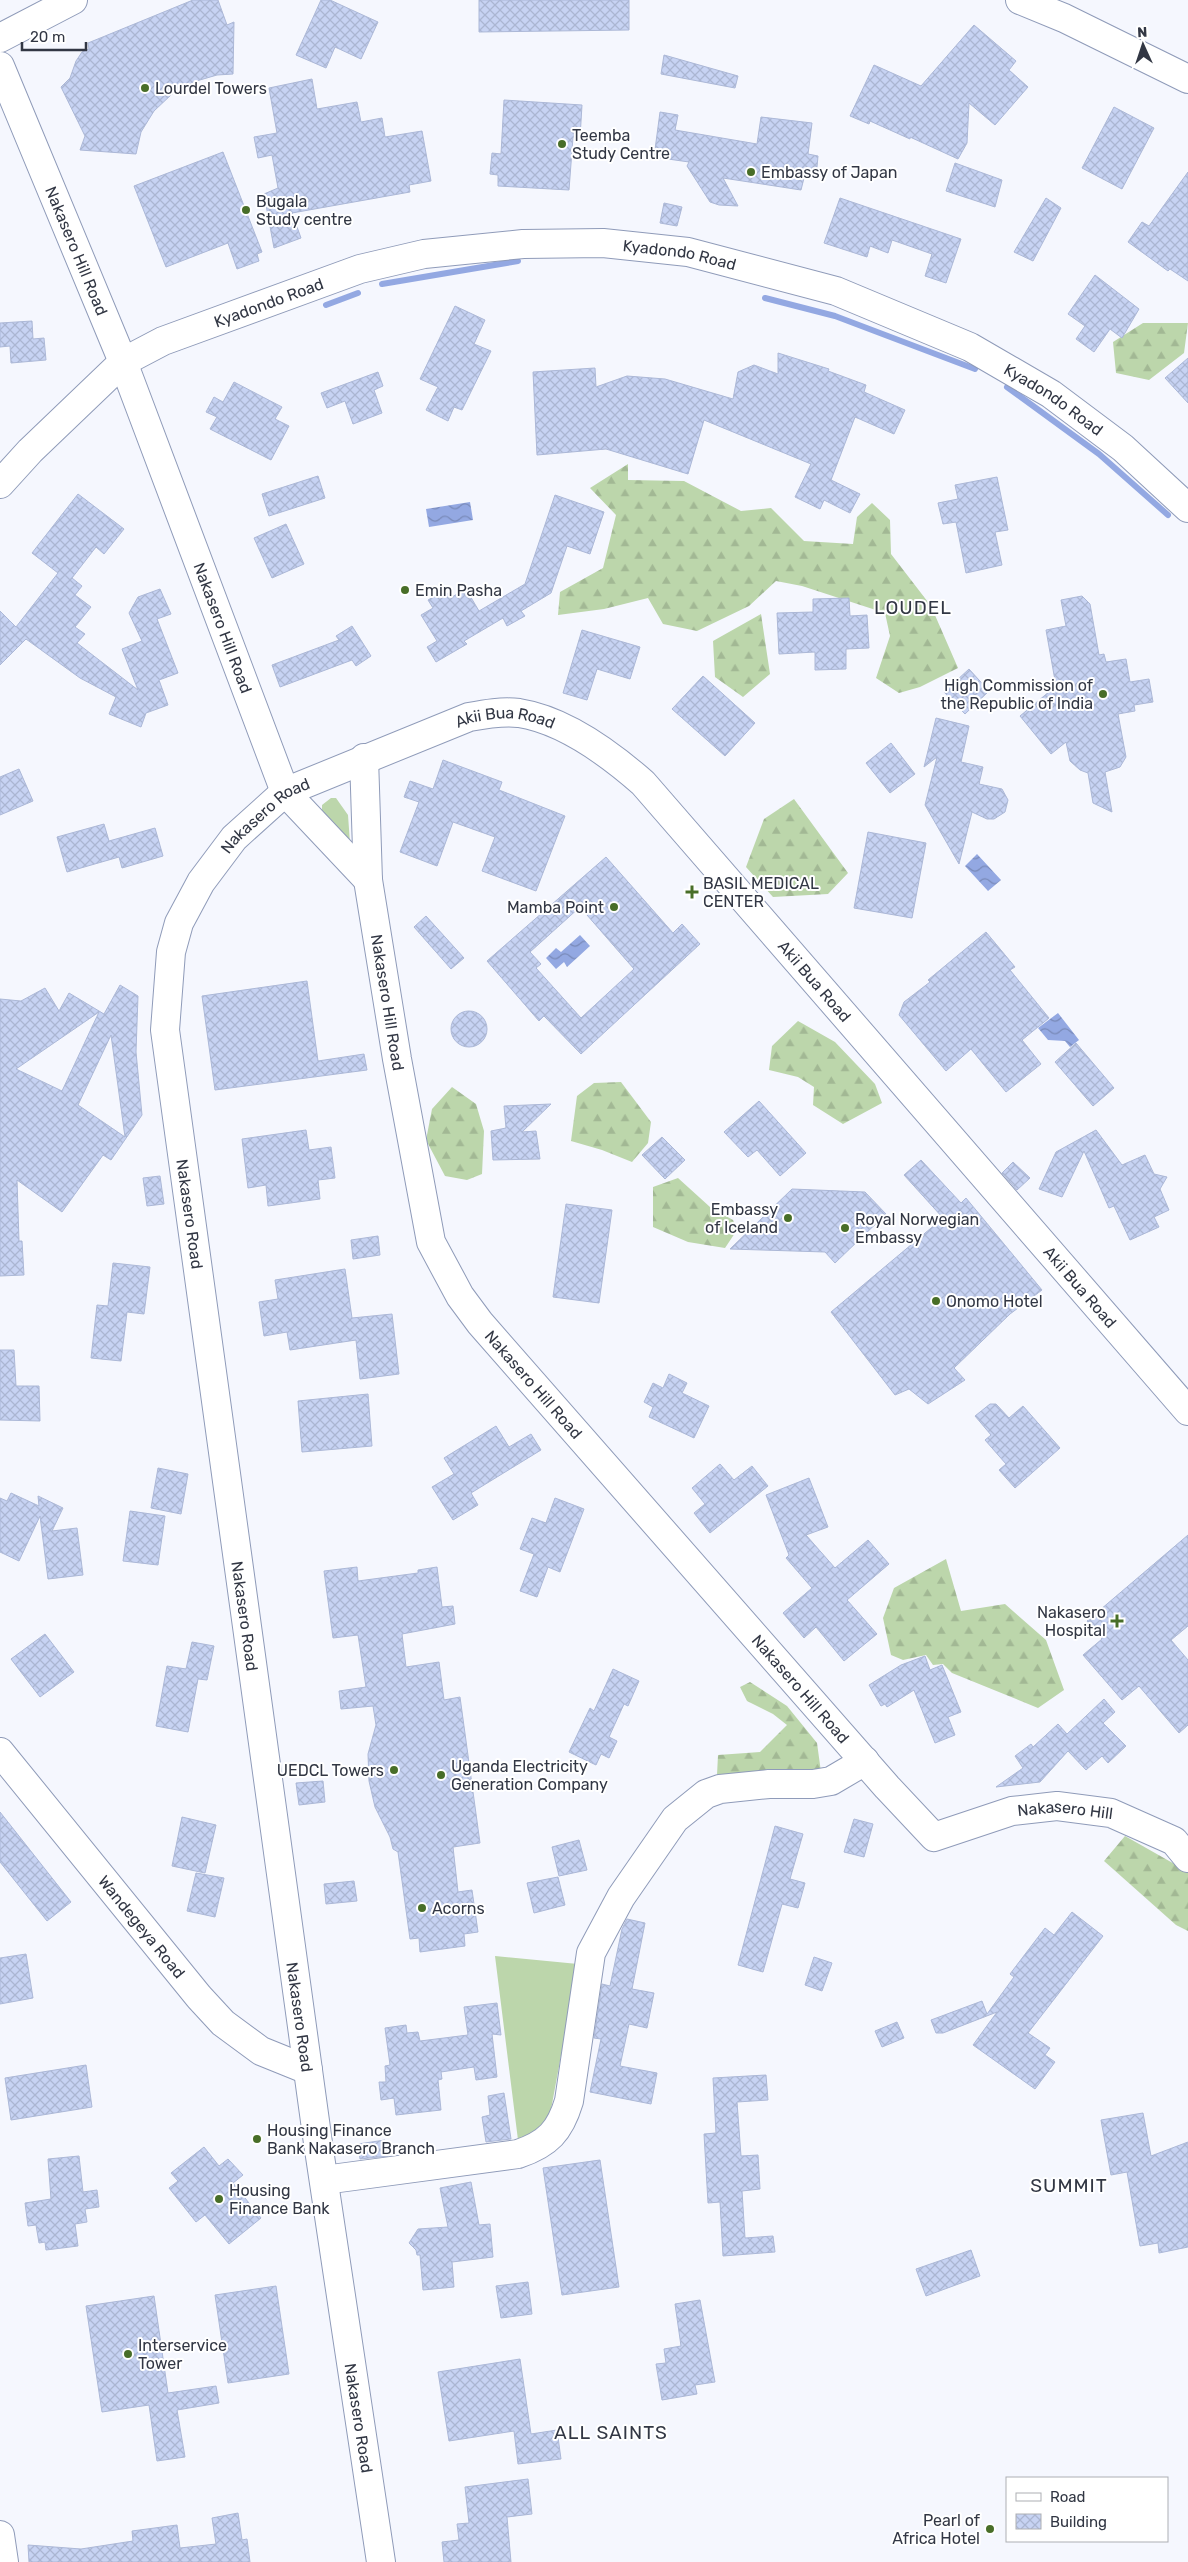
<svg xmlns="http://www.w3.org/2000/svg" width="1188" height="2562" viewBox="0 0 1188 2562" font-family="Rubik,sans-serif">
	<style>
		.grass { fill: #bcd6ab }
		.forest { fill: url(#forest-firs) }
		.water { fill: url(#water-waves) }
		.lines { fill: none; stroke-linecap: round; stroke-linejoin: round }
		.stream { stroke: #93a8e2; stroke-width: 6 }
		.building { fill: url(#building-cross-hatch); stroke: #acb8d7; fill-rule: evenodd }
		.minor-casing { stroke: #8f9bb9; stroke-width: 30 }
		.major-casing { stroke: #8f9bb9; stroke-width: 30 }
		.minor { stroke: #fff; stroke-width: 28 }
		.major { stroke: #fff; stroke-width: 28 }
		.poi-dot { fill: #486e28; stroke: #fff; stroke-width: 2 }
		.labels { text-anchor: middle; stroke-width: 4; stroke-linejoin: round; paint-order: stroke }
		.poi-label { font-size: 16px; fill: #323744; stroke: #fff; text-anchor: start }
		.street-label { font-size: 16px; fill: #323744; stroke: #fff }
		.quarter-label { font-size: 19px; letter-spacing: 1px; fill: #323744; stroke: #fff }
	</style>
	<defs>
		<pattern id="forest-firs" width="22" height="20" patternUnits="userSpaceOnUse" patternTransform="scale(1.25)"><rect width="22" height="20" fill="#bcd6ab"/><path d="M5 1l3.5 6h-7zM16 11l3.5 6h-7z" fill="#a2b894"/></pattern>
		<pattern id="water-waves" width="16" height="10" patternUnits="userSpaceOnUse" patternTransform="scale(1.25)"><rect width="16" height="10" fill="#93a8e2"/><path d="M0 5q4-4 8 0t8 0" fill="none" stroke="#798ab9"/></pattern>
		<pattern id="building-cross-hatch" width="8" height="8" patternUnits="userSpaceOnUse" patternTransform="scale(1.25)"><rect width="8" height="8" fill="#c7d3f3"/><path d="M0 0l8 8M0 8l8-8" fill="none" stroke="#abb6d2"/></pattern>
	</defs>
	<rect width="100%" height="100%" fill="#f5f7fe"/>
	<path class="grass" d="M331,798H336L348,815L350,843L322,818V805Z
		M495,1956L578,1964L547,2131L519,2148Z"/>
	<path class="forest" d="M1143,323H1188L1184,353L1149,380L1116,373L1113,342Z
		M628,464V480L684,481L741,511L771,508L804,541L853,544L857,517L872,503L890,520L891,554L931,606L958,668L920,687L899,693L876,678L890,636L885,613L802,586L776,581L749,606L697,631L663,624L648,598L604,609L558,615L560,592L603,568L616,515L590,488Z
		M761,614L770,674L743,697L715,677L713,641Z
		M794,799L848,873L828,894L773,897L746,867L764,819Z
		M798,1021L835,1042L875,1084L882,1103L843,1124L813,1105L814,1087L798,1077L769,1070L772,1046Z
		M621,1082L651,1122L648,1143L632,1162L602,1150L571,1141L577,1096L594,1083Z
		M452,1087L476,1104L484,1131L482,1174L467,1180L445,1176L426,1140L432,1109Z
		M678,1178L710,1207L733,1220L737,1230L725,1248L688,1242L653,1227V1187Z
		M946,1559L961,1611L1005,1604L1046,1640L1064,1690L1038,1708L952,1673L943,1664L933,1665L926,1655L903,1660L891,1655L883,1618L894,1588Z
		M750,1682L787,1706L817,1743L821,1772L724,1781L717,1775L718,1755L760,1752L787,1725L773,1714L747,1701L740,1687Z
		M1125,1836L1178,1866L1188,1867V1931L1176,1925L1104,1861Z"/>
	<path class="water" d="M470,502L473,520L429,527L426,509Z
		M977,854L1001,880L988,891L965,866Z
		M580,935L590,946L567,967L564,962L556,969L546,958L556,948L561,952Z
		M1058,1013L1079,1040L1070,1047L1065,1041L1048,1040L1038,1028Z"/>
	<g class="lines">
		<path class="stream" d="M382,284L518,261
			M765,298L835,316L975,369
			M326,305L358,293
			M1007,387L1099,454L1168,515"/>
	</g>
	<path class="building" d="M193,0H218L227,25L234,22L233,74L217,75L193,82L172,94L154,111L141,132L136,154L80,150L85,136L61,87L70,78L76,61L82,52L89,49L88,43Z
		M321,0H330L378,22L361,59L335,47L326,68L296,55Z
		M479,0H629V30L479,32Z
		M974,25L1016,61L1009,70L1028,87L995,125L969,103L967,143L958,159L910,137V139L870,121L869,124L850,116L874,65L921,86Z
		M664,55L738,76L735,88L661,74Z
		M312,79L317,109L357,102L361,122L382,118L385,137L422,131L431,181L409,185L410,192L292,213L301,238L274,248L264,194L278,188L272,155L258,158L254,137L277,133L269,88Z
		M504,100L582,105L580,138L573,137L569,190L498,186V175L490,174L492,153L501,154Z
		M1114,107L1154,128L1122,189L1082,168Z
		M660,112L678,115L675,130L757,144L761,117L812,123L808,154L818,156L816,178H804L801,190L723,178L738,206L719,205L710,202L687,166L689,162L654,157Z
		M223,152L262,252L257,254L259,261L237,269L228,243L166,267L134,186Z
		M955,163L1002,180L995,207L946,191Z
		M1188,172V281L1170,269L1168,271L1128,242L1142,222L1149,226Z
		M840,198L961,239L946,283L925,276L932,254L892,240L888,253L870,246L867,257L824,243Z
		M1046,198L1061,208L1033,261L1014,252Z
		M664,203L682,207L677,226L660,223Z
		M1095,275L1139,309L1122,338L1110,329L1094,352L1076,339L1085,326L1068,314Z
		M455,306L485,320L474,344L491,351L462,410L454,407L448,421L426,410L438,387L420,379Z
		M32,321L33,339L44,338L46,360L11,363L10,346L0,347V323Z
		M778,353L829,369L828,371L866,385L864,392L905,410L894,434L855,417L831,480L860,494L850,513L824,500L820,509L795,497L811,464L704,420L688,474L606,449L537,455L533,372L595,368L596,387L627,376L665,379L733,399L738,372L754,365L778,374Z
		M1188,358V403L1165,378Z
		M378,372L383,386L374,390L382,413L353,424L345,401L327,408L321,393Z
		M234,382L282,407L275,419L289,426L271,460L210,429L217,417L206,412L214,397L223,402Z
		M318,476L325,498L269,516L262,494Z
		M997,477L1008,530L995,532L1002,565L966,573L956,522L943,524L938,503L958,499L955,485Z
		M78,494L124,529L104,554L96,547L72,578L82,586L75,595L91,607L75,627L85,634L77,643L138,690L122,649L142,641L129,613L138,597L160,589L171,614L157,619L178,673L159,680L168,705L146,713L141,727L109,714L116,697L80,678L26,639L0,665V611L16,627L58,573L32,553Z
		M555,495L604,512L590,554L567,546L551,593L521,611L525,616L507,626L503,618L464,641L467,644L436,662L427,647L437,641L421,615L433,608L428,600L445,590L450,598L466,589L479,611L525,584Z
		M286,524L304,564L272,578L254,538Z
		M1082,596L1090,604L1099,655L1104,654L1106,662L1126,659L1130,682L1149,679L1153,702L1134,705L1135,711L1118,714L1126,757L1120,767L1105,772L1112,812L1093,803L1088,773L1080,770L1070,761L1066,742L1051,754L1020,716L1056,686L1046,630L1066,626L1061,600Z
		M849,598L850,616L867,615L869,648L846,649V669L815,670V652L779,654L777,613L813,612V599Z
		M352,626L371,656L356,666L352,660L280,687L272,665L339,640L336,636Z
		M582,630L640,647L630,679L597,669L587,700L563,693Z
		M969,669L989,691L965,714L944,692Z
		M703,676L755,723L725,756L672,709Z
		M936,718L969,726L961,762L983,767L979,784L1002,789L1008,800L1005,812L994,819H987L972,812L959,864L925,805L937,757L924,767Z
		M891,743L915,774L890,793L866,763Z
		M443,760L502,782L499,790L565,816L536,891L482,871L495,837L453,822L437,866L400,852L419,802L404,797L410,781L433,789Z
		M19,769L33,801L0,815V777Z
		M104,824L109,841L155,828L163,856L122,868L119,857L67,872L57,837Z
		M868,832L926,843L912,918L854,908Z
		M606,857L673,933L682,924L700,944L581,1054L544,1016L539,1021L487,961ZM580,907L634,969L581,1018L536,968L541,964L530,952Z
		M426,916L464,958L451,969L414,927Z
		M986,932L1015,967L1010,970L1049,1018L1022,1040L1041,1064L1006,1092L971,1049L946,1071L899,1015L904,1002L930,982L928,980Z
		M307,981L318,1061L364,1054L367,1070L215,1090L202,996Z
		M120,985L138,996L136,1052L142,1115L111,1160L103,1155L62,1212L17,1180L19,1241H22L24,1275L0,1276V999L21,1001L45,988L59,1011L69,993L104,1014ZM99,1012L62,1091L16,1069ZM111,1035L125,1137L78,1105Z
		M451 1029a18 18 0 1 1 36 0a18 18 0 1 1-36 0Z
		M1076,1043L1114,1088L1093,1106L1055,1062Z
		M759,1101L806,1153L780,1176L757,1150L748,1157L724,1132Z
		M551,1104L522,1132L536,1131L540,1159L493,1160L491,1131L506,1128L504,1106Z
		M306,1130L309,1150L331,1147L335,1178L318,1180L320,1199L268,1206L266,1185L248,1188L242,1139Z
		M1096,1130L1122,1165L1145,1155L1154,1174L1167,1177L1160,1189L1169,1210L1154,1217L1159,1227L1130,1240L1114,1206L1109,1208L1084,1151L1062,1197L1039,1189L1056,1152Z
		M662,1137L685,1160L665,1179L642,1155Z
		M921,1160L961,1203L966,1198L1042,1290L1010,1314L954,1368L965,1380L928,1404L909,1389L895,1395L831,1312L943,1218L904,1175Z
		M1013,1162L1030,1178L1017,1190L1002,1173Z
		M160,1176L164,1204L147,1206L143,1178Z
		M792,1189L865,1192L886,1214L835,1263L825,1252L730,1249Z
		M566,1204L612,1210L599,1303L553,1297Z
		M378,1236L380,1255L353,1259L351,1240Z
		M113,1263L150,1267L144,1314L127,1312L121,1361L91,1358L97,1305L108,1306Z
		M345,1269L352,1318L392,1314L399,1374L360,1379L356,1340L290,1350L287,1332L264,1336L259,1302L278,1299L275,1280Z
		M0,1350H14L16,1386H39L40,1421L0,1420Z
		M669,1374L687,1383L682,1393L709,1406L694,1438L649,1417L653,1407L644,1402L653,1383L663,1388Z
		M368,1394L372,1446L302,1452L298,1401Z
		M990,1404H996L1009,1418L1023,1406L1060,1448L1015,1488L999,1470L1006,1464L985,1440L991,1435L975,1416Z
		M496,1426L509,1447L531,1434L541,1450L471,1493L478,1505L453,1520L432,1487L454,1474L444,1458Z
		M720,1464L734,1480L752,1466L768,1486L710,1533L694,1513L705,1504L692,1488Z
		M158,1468L188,1474L181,1514L151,1508Z
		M809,1478L828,1527L806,1535L835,1568L868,1540L889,1564L847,1600L877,1634L844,1661L816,1627L804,1638L783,1613L812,1588L786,1558L789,1555L766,1495Z
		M11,1493L39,1506L38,1496L63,1508L52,1531L77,1528L83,1575L48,1579L40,1516L19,1561L0,1552V1498L7,1501Z
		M555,1498L584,1509L560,1572L548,1567L537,1597L520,1591L534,1554L520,1549L532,1518L546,1523Z
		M130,1511L165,1516L158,1565L123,1561Z
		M1188,1535V1626L1171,1640L1188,1660V1725L1179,1733L1139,1686L1122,1700L1083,1655L1102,1639L1087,1621Z
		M357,1567L358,1581L418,1573V1570L437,1567L442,1607L453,1606L455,1624L402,1634L406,1667L439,1662L444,1700L460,1697L480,1843L453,1847L458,1892L472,1890L478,1932L464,1934L465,1946L420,1952L419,1938L410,1939L398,1852L393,1849L390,1837L375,1807L369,1781L368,1754L376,1725L373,1706L341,1709L339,1691L366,1687L358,1635L333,1638L324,1571Z
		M45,1634L74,1672L40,1697L11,1659Z
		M192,1642L214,1646L207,1680L198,1679L188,1732L156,1726L167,1666L186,1669Z
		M925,1656L930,1670L942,1665L961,1712L948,1717L955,1735L935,1743L914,1690L887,1707L885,1704L881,1706L869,1685L901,1665Z
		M613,1669L639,1681L628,1706L624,1704L609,1737L617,1741L609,1758L601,1754L596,1765L569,1752L590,1708L594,1711Z
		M1104,1699L1115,1712L1103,1723L1126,1746L1108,1763L1102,1756L1086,1770L1068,1751L1040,1782L996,1787L1023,1768L1015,1756L1031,1744L1033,1747L1058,1724L1067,1734Z
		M323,1781L325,1802L299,1805L296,1783Z
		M0,1812L71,1902L47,1921L0,1862Z
		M182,1817L216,1825L205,1873L172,1866Z
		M854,1819L873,1824L864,1857L844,1852Z
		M775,1826L803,1834L790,1879L805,1883L798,1908L782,1904L763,1972L738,1965Z
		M579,1840L587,1870L559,1876L552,1847Z
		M196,1873L224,1878L215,1917L187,1911Z
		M558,1877L565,1905L534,1913L527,1883Z
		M354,1881L357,1901L326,1904L324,1884Z
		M1072,1912L1103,1936L1028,2033L1050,2048L1045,2055L1055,2062L1035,2089L973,2045L997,2012L943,2033H936L931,2020L982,2001L987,2014L1014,1977L1010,1974L1045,1928L1054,1935Z
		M627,1919L645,1923L632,1989L654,1993L647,2028L629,2024L620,2066L657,2073L651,2104L590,2092L601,2039L594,2038L602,1984L610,1986L622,1929Z
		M26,1954L33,1998L0,2004V1958Z
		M814,1957L832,1963L822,1991L805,1985Z
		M497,2003L501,2035L492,2034L497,2077L476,2080L474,2067L441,2072L442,2079L438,2080L441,2110L396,2115L394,2098L381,2100L379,2082H386L385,2066L390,2065L385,2028L406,2025L407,2033L418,2032L420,2041L468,2035L464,2007Z
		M897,2022L904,2038L882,2047L875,2031Z
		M86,2065L92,2107L11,2120L5,2078Z
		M766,2075L768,2100L737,2102L741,2156L758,2155L760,2189L742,2191L745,2238L773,2236L775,2252L723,2256L720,2202L708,2203L704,2134L716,2133L713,2078Z
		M504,2093L511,2139L486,2142L482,2117L490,2115L488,2096Z
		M1143,2113L1151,2156L1188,2142V2247L1159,2253L1158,2243L1140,2246L1127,2172L1111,2175L1101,2120Z
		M385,2140L388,2156L360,2159L358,2144Z
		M204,2147L219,2166L228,2159L243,2175L233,2183L261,2218L229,2244L205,2215L196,2222L169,2188L178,2181L171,2173Z
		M79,2156L83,2192L97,2190L99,2207L85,2209L87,2222L75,2224L78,2246L46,2250L45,2242L39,2243L36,2225L28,2226L25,2203L51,2199L48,2159Z
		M600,2160L619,2287L562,2295L543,2168Z
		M471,2182L479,2225L490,2224L493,2257L452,2262L454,2287L423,2290L420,2255H417L416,2250L409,2243L418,2229L448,2227L440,2188Z
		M971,2250L980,2276L926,2296L916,2269Z
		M528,2282L532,2314L501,2318L496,2286Z
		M276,2286L289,2374L228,2383L215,2295Z
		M154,2296L168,2393L216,2386L219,2403L177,2410L185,2457L157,2461L149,2405L102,2412L86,2306Z
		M700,2300L715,2382L695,2385L697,2394L662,2400L656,2364L666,2363L664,2349L681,2346L675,2304Z
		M520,2359L531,2434L557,2430L561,2459L518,2464L514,2431L449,2441L438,2372Z
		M528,2479L532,2514L507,2517L511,2562H444L442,2542L459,2540L457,2524L469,2523L465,2487Z
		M238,2513L242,2540L247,2539L250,2562H29L28,2545L81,2549L133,2541L132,2531L177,2525L180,2548L216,2544L212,2518Z"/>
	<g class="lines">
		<g class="minor-casing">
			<g id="minor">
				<path d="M1020,0L1064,18L1188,79"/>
				<path d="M0,38L73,0"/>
				<path id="s1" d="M123,362L285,792L368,880"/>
				<path id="s2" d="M364,758L368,880L397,1059L431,1242L460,1296L480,1323L887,1787L934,1837L1012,1811L1057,1806L1111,1813L1174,1841L1188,1858"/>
				<path id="s3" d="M0,1752L199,1997L223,2023L261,2051L308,2070"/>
				<path d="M324,2180L518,2154C548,2144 560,2131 569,2101L591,1953L621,1897L675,1819L706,1794L720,1789L769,1784H813L831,1781L865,1761"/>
				<path id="s4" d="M381,2562L318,2143L165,1030L171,952L179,923L201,882L234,838L285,792L469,717C485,714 502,711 519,713C564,720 610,754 643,783L1188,1411"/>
			</g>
		</g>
		<g class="major-casing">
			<g id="major">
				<path id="s5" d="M0,66L123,362"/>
				<path id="s6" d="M0,484L30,451L123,362L163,341L360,269L424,254L523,244L603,243L688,252L836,291L970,347L1051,394L1123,448L1188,508"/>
				<path d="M0,2535L4,2562"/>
			</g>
		</g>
		<use href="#minor" class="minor"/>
		<use href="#major" class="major"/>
	</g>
	<g class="poi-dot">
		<circle cx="145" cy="88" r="5"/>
		<circle cx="562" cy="144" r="5"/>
		<circle cx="751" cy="172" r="5"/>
		<circle cx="246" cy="210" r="5"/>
		<circle cx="405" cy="590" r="5"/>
		<circle cx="1103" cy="694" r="5"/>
		<path d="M689.5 884.5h5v5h5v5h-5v5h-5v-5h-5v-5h5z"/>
		<circle cx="614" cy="907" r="5"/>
		<circle cx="788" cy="1218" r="5"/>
		<circle cx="845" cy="1228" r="5"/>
		<circle cx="936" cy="1301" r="5"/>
		<path d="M1114.5 1613.5h5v5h5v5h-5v5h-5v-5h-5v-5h5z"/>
		<circle cx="394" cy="1770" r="5"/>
		<circle cx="441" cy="1775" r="5"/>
		<circle cx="422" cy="1908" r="5"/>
		<circle cx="257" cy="2139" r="5"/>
		<circle cx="219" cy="2199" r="5"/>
		<circle cx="128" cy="2354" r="5"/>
		<circle cx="990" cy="2529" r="5"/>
	</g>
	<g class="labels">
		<g class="poi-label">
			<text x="155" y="94">Lourdel Towers</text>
			<text x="572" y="141">Teemba<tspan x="572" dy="18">Study Centre</tspan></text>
			<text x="761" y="178">Embassy of Japan</text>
			<text x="256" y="207">Bugala<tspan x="256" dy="18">Study centre</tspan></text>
			<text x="415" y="596">Emin Pasha</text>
			<text x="1093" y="691" text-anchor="end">High Commission of<tspan x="1093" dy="18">the Republic of India</tspan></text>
			<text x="703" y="889">BASIL MEDICAL<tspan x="703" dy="18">CENTER</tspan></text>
			<text x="604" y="913" text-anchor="end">Mamba Point</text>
			<text x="778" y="1215" text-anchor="end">Embassy<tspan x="778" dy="18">of Iceland</tspan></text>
			<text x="855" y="1225">Royal Norwegian<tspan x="855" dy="18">Embassy</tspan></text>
			<text x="946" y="1307">Onomo Hotel</text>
			<text x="1106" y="1618" text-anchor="end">Nakasero<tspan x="1106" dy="18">Hospital</tspan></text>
			<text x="451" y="1772">Uganda Electricity<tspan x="451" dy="18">Generation Company</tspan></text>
			<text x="384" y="1776" text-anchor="end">UEDCL Towers</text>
			<text x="432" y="1914">Acorns</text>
			<text x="267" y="2136">Housing Finance<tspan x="267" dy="18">Bank Nakasero Branch</tspan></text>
			<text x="229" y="2196">Housing<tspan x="229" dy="18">Finance Bank</tspan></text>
			<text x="138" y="2351">Interservice<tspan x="138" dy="18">Tower</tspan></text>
			<text x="980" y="2526" text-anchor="end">Pearl of<tspan x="980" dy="18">Africa Hotel</tspan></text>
		</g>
		<g class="street-label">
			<text dy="6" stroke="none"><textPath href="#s5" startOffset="200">Nakasero Hill Road</textPath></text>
			<text dy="6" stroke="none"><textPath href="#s6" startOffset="751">Kyadondo Road</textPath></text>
			<text dy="6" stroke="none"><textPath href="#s6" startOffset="331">Kyadondo Road</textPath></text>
			<text dy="6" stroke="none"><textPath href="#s6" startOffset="1156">Kyadondo Road</textPath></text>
			<text dy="6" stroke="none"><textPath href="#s1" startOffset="284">Nakasero Hill Road</textPath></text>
			<text dy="6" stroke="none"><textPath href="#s4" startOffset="2061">Akii Bua Road</textPath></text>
			<text dy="6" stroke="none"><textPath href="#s4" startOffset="1796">Nakasero Road</textPath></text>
			<text dy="6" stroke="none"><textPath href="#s4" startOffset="2481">Akii Bua Road</textPath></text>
			<text dy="6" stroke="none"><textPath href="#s2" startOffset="246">Nakasero Hill Road</textPath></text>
			<text transform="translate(190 1214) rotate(82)" y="6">Nakasero Road</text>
			<text dy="6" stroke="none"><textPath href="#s4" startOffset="2886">Akii Bua Road</textPath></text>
			<text dy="6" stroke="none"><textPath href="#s2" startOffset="666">Nakasero Hill Road</textPath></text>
			<text transform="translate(245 1616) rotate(82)" y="6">Nakasero Road</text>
			<text dy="6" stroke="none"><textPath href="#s2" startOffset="1071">Nakasero Hill Road</textPath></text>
			<text dy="6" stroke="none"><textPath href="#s2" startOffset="1406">Nakasero Hill</textPath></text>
			<text dy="6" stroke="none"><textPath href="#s3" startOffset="225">Wandegeya Road</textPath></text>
			<text transform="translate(300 2017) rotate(82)" y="6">Nakasero Road</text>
			<text transform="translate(359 2418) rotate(81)" y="6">Nakasero Road</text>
		</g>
		<g class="quarter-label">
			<text x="913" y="614">LOUDEL</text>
			<text x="1069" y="2192">SUMMIT</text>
			<text x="611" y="2439">ALL SAINTS</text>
		</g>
	</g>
	<rect x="1006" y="2477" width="162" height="65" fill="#ffffff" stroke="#adafb4"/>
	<rect x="1016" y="2493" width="25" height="8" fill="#ffffff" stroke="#adafb4"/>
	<text x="1050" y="2502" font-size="15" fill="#323744">Road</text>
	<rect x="1016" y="2514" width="25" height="15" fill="url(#building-cross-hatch)" stroke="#adafb4"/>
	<text x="1050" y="2527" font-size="15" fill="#323744">Building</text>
	<g transform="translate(1143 45) rotate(357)" stroke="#ffffff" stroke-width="4" paint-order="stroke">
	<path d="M0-4L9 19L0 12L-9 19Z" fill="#323744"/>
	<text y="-8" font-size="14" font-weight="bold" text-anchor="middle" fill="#323744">N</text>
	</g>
	<path d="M22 42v8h64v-8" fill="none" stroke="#323744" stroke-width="2.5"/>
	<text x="30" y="42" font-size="15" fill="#323744" stroke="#ffffff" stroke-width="4" paint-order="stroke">20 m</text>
</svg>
